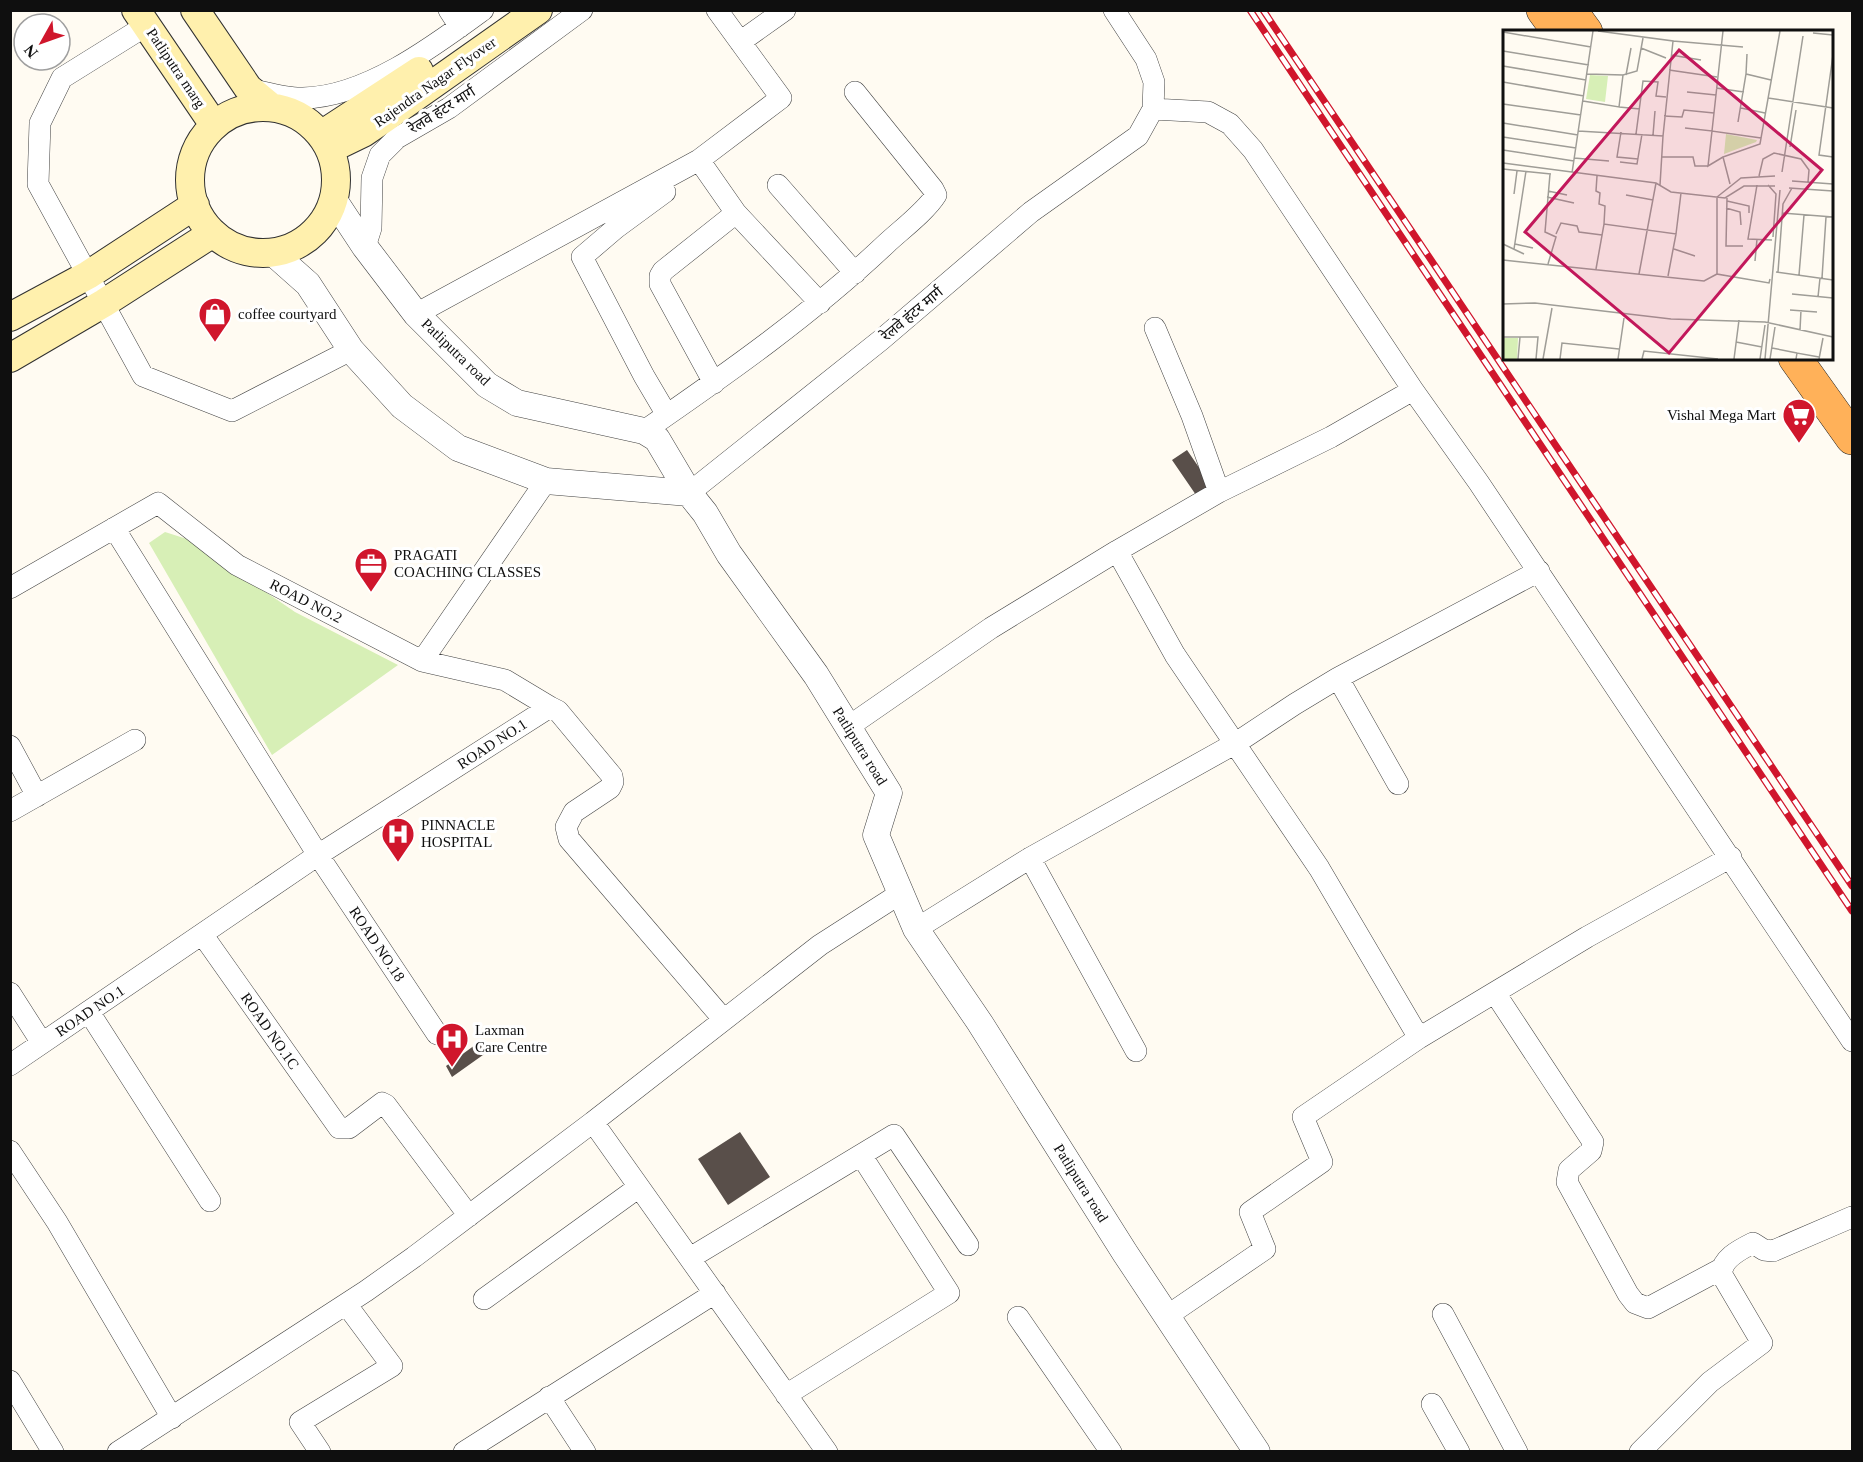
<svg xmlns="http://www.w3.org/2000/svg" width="1863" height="1462" viewBox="0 0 1863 1462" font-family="'Times New Roman','Noto Sans Devanagari',serif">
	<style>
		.green { fill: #d7efb6 }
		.building { fill: #594f4a }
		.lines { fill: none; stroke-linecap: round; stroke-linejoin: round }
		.minor-casing { stroke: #424242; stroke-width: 22 }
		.tertiary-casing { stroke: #424242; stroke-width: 27 }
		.secondary-casing { stroke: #313131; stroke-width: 30 }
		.trunk-casing { stroke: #202020; stroke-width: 34 }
		.minor { stroke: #fff; stroke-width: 21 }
		.tertiary { stroke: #fff; stroke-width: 26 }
		.secondary { stroke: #fff0ad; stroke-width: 28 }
		.trunk { stroke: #ffb159; stroke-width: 33 }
		.rail-casing { stroke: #d0162c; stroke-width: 7 }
		.rail { stroke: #fff; stroke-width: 4.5; stroke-dasharray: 14; stroke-linecap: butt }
		.labels { text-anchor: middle; stroke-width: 6; stroke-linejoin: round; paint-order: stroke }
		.street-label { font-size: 15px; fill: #0f0f0f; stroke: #fff }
		.poi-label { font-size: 15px; fill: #0f0f0f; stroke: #fff; text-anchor: start }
		.inset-road { fill: none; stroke: #9f9d97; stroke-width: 1.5 }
		.view { fill: #c2185b; fill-opacity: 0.15; stroke: #c2185b; stroke-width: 3 }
		.inset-edge { fill: none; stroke: #0f0f0f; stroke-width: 3 }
	</style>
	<rect width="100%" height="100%" fill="#fffbf2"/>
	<path class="green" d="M165,532L190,540L295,612L398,665L272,755L149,543Z"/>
	<path class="building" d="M1187,450L1211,485L1196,495L1172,460Z
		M482,1040L490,1050L452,1077L446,1066Z
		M740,1132L770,1177L728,1205L698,1159Z"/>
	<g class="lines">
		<g class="minor-casing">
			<path id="minor" d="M449,10L460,27
				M147,25L62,78L40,123L38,184L143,376L232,411L351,350
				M740,42L785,10
				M249,89C265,92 287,99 303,98C366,97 434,46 483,10
				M1153,109L1208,112L1230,124L1253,150L1413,390L1479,483L1852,1041
				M699,160L736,213L820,303
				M778,185L855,273
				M665,192L616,228L582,257L644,376L667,415
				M365,247L371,228L372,178L380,155L397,138L449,108L582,10
				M416,314L699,160L781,98L717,10
				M1155,328L1192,416L1219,492
				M714,383L660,284V276L663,271L736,213
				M644,431C728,373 812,314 887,243C901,230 926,211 936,195L933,189L855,92
				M689,493L881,340L1031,212L1138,136L1153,109L1154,82L1146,59L1114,10
				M114,528L318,855L550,707L505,680L422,661
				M1117,551L1219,492L1331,437L1413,390
				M10,588L158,503L237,565L422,661L546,481
				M1338,678L1398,784
				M550,707L558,711L612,776L613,782L610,788L574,812L566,827L569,839L724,1020
				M848,727L991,628L1117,551L1175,655L1319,868L1419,1038L1587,937L1731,857
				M10,746L37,796
				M10,811L135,740
				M1030,858L1136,1051
				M916,929L1030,858L1236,743L1295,704L1338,678L1539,571
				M202,934L339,1128H349L382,1103L386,1105L469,1216
				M10,993L42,1043
				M1495,993L1593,1142L1591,1151L1569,1170L1567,1182L1628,1294L1635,1303L1648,1308L1721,1269
				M89,1012L210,1201
				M10,1065L318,855L437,1034
				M593,1122L820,945L901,893
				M10,1151L57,1222L172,1418
				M690,1258L894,1135L968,1245
				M484,1299L639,1187
				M1443,1314L1517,1452
				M1167,1316L1265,1249L1250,1212L1322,1162L1303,1117L1419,1038
				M1018,1317L1111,1452
				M10,1381L53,1452
				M786,1395L949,1293L861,1155
				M549,1397L585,1452
				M1432,1404L1459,1452
				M118,1452L366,1291L414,1257L593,1122L827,1452
				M320,1452L300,1422L392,1366L346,1304
				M464,1452L715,1293
				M1640,1452L1710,1382L1762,1343L1722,1275C1720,1259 1741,1249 1753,1243L1764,1250L1773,1251L1852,1217"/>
		</g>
		<g class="tertiary-casing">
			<path id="tertiary" d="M334,200L365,247L416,314L487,385L517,403L644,431L657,439L689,493L705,513L729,554L816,675L889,793L876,835L916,929L980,1023L1125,1253L1257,1452
				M272,252L308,284L351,350L402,406L458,448L546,481L689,493"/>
		</g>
		<g class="secondary-casing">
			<path id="secondary" d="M136,10L214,125
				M195,10L248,88L271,107
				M190 180a73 73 0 1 1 146 0a73 73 0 1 1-146 0Z
				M321,135L419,71
				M330,149L363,133L385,118L538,10
				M10,317L88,275L195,205
				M10,358L104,303L213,233"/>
		</g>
		<g class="trunk-casing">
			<path id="trunk" d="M1543,10L1559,32
				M1570,10L1586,32
				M1795,358L1852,438"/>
		</g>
		<use href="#minor" class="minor"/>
		<use href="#tertiary" class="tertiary"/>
		<use href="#secondary" class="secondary"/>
		<use href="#trunk" class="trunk"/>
		<g class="rail-casing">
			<path id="rail" d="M1250,10L1852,911
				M1263,10L1852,886"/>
		</g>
		<use href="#rail" class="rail"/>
	</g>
	<defs>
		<g id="shop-pin" transform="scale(1.725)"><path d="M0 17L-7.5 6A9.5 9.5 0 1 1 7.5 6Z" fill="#d0162c" stroke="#fff"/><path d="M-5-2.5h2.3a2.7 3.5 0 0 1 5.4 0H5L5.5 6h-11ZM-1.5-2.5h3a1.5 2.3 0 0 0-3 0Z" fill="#fff"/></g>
		<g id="supermarket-pin" transform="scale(1.725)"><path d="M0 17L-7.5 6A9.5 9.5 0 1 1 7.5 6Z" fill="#d0162c" stroke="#fff"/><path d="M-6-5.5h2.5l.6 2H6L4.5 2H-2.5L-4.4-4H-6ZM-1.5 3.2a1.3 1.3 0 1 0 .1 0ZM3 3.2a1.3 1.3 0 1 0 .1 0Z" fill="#fff"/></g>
		<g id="office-pin" transform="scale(1.725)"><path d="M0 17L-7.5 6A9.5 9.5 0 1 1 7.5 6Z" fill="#d0162c" stroke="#fff"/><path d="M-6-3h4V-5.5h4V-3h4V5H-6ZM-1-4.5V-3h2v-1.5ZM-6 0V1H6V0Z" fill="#fff"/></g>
		<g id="hospital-pin" transform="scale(1.725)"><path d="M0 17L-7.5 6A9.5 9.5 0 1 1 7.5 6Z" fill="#d0162c" stroke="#fff"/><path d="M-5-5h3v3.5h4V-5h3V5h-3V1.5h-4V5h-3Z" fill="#fff"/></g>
	</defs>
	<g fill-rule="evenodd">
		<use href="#shop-pin" x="215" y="314"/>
		<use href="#supermarket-pin" x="1799" y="415"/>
		<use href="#office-pin" x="371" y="564"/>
		<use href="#hospital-pin" x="398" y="834"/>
		<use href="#hospital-pin" x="452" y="1039"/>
	</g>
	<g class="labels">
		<g class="street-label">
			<text transform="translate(176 68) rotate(56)" y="5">Patliputra marg</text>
			<text transform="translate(435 82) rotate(-35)" y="5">Rajendra Nagar Flyover</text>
			<text transform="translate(442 110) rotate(-32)" y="5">रेलवे हंटर मार्ग</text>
			<text transform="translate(912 314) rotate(-40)" y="5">रेलवे हंटर मार्ग</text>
			<text transform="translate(456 352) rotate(44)" y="5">Patliputra road</text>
			<text transform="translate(306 601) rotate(27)" y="5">ROAD NO.2</text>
			<text transform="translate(492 744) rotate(-33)" y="5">ROAD NO.1</text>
			<text transform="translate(860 746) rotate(58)" y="5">Patliputra road</text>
			<text transform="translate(377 944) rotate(56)" y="5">ROAD NO.18</text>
			<text transform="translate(90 1011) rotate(-34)" y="5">ROAD NO.1</text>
			<text transform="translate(270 1031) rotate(55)" y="5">ROAD NO.1C</text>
			<text transform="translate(1081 1183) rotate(58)" y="5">Patliputra road</text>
		</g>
		<g class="poi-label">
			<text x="238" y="319">coffee courtyard</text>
			<text x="1776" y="420" text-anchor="end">Vishal Mega Mart</text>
			<text x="394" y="560">PRAGATI<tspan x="394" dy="17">COACHING CLASSES</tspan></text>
			<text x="421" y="830">PINNACLE<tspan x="421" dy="17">HOSPITAL</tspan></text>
			<text x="475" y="1035">Laxman<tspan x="475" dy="17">Care Centre</tspan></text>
		</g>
	</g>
	<g transform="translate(1503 30)">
		<rect width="330" height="330" fill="#fffbf2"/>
		<path d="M87,45L105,46L102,72L83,69ZM223,104L254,110L253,112L221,124ZM0,308H15L14,329H0Z" fill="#d7efb6"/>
		<path class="inset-road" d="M0,2L88,17M310,3L330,5M170,11L240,17M138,18L163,28M0,21L86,35M168,25L198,30M330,25L316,125L330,127M0,36L83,50M166,40L214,47M243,44L244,24M120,45L134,41L140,8M123,45L128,18M0,52L81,66M213,58L241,62M184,62L213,65M265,68L330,78M80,71L116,77L120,45L84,44M0,74L78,85M116,77L137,79M238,78L262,83M161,86L179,87L181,80L211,83M235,92L243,44L268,50M0,93L75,105M182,98L209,101L220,1M75,101L160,106L170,11L95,1M118,102L114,127L135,129M133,104L140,51L155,52L153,66L163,67M150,105L152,81M0,107L73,118M287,117L293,80M0,120L71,131M159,127H190L192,136H205M220,127L205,136L209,101L258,108M71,128L106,131M117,132L134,134L139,104M0,133L153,153L168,162L222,168L241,156H272M0,139L48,144M279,142L300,6M69,143L90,1M94,146L93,161L97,163L96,174L102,176L101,194M256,146L260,129L271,123L298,129L306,140L305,152M289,151L330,154M227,154L220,127L257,114L277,1M157,155L160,106M254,155L245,209L269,210M265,155L273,164L270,207M286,158L330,161M45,161L64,165M11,164L14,141M123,165L150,170M44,167L71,173M224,168L223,216H240M224,171L246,176V183M223,178L237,182L238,195M279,183L330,187M53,204L58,193L74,196L76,202L99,205M0,214L21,224M12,214L30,218M11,219L23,141M171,219L192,226M0,230L201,251L214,244M252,231L254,209M45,234L53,207L42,202L47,144M93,239L101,194L173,204L178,163M273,242L330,250M275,242L280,174L289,158M136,244L153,153M296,245L301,185M165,246L173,204M319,248L323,187M267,249L266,253L214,244V167L238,148L272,146M289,264L330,268M315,267L317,248M0,274L32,273L168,289L262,292L330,307M287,280L314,282M297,300L298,280M0,307H35L33,329M233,312L259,317M269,318L294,323M15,329L17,307M40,329L49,278M57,329L59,313L116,319M115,329L121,288M139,329L141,321L215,329M231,329L236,290M257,329L262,295M262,329L277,160M267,329L272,297M293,329L294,323L316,327M316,329L320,308"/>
		<path class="view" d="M176,20L319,140L166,323L22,202Z"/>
		<rect width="330" height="330" class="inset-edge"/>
	</g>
	<rect width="1863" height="1462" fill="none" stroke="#0f0f0f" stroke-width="24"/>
	<g transform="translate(42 42) rotate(230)"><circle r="28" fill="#ffffff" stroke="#9f9f9f" stroke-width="1.5"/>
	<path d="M0-4.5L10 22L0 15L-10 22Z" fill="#d0162c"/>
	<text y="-9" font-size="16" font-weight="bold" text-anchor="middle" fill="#0f0f0f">N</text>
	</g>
</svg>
